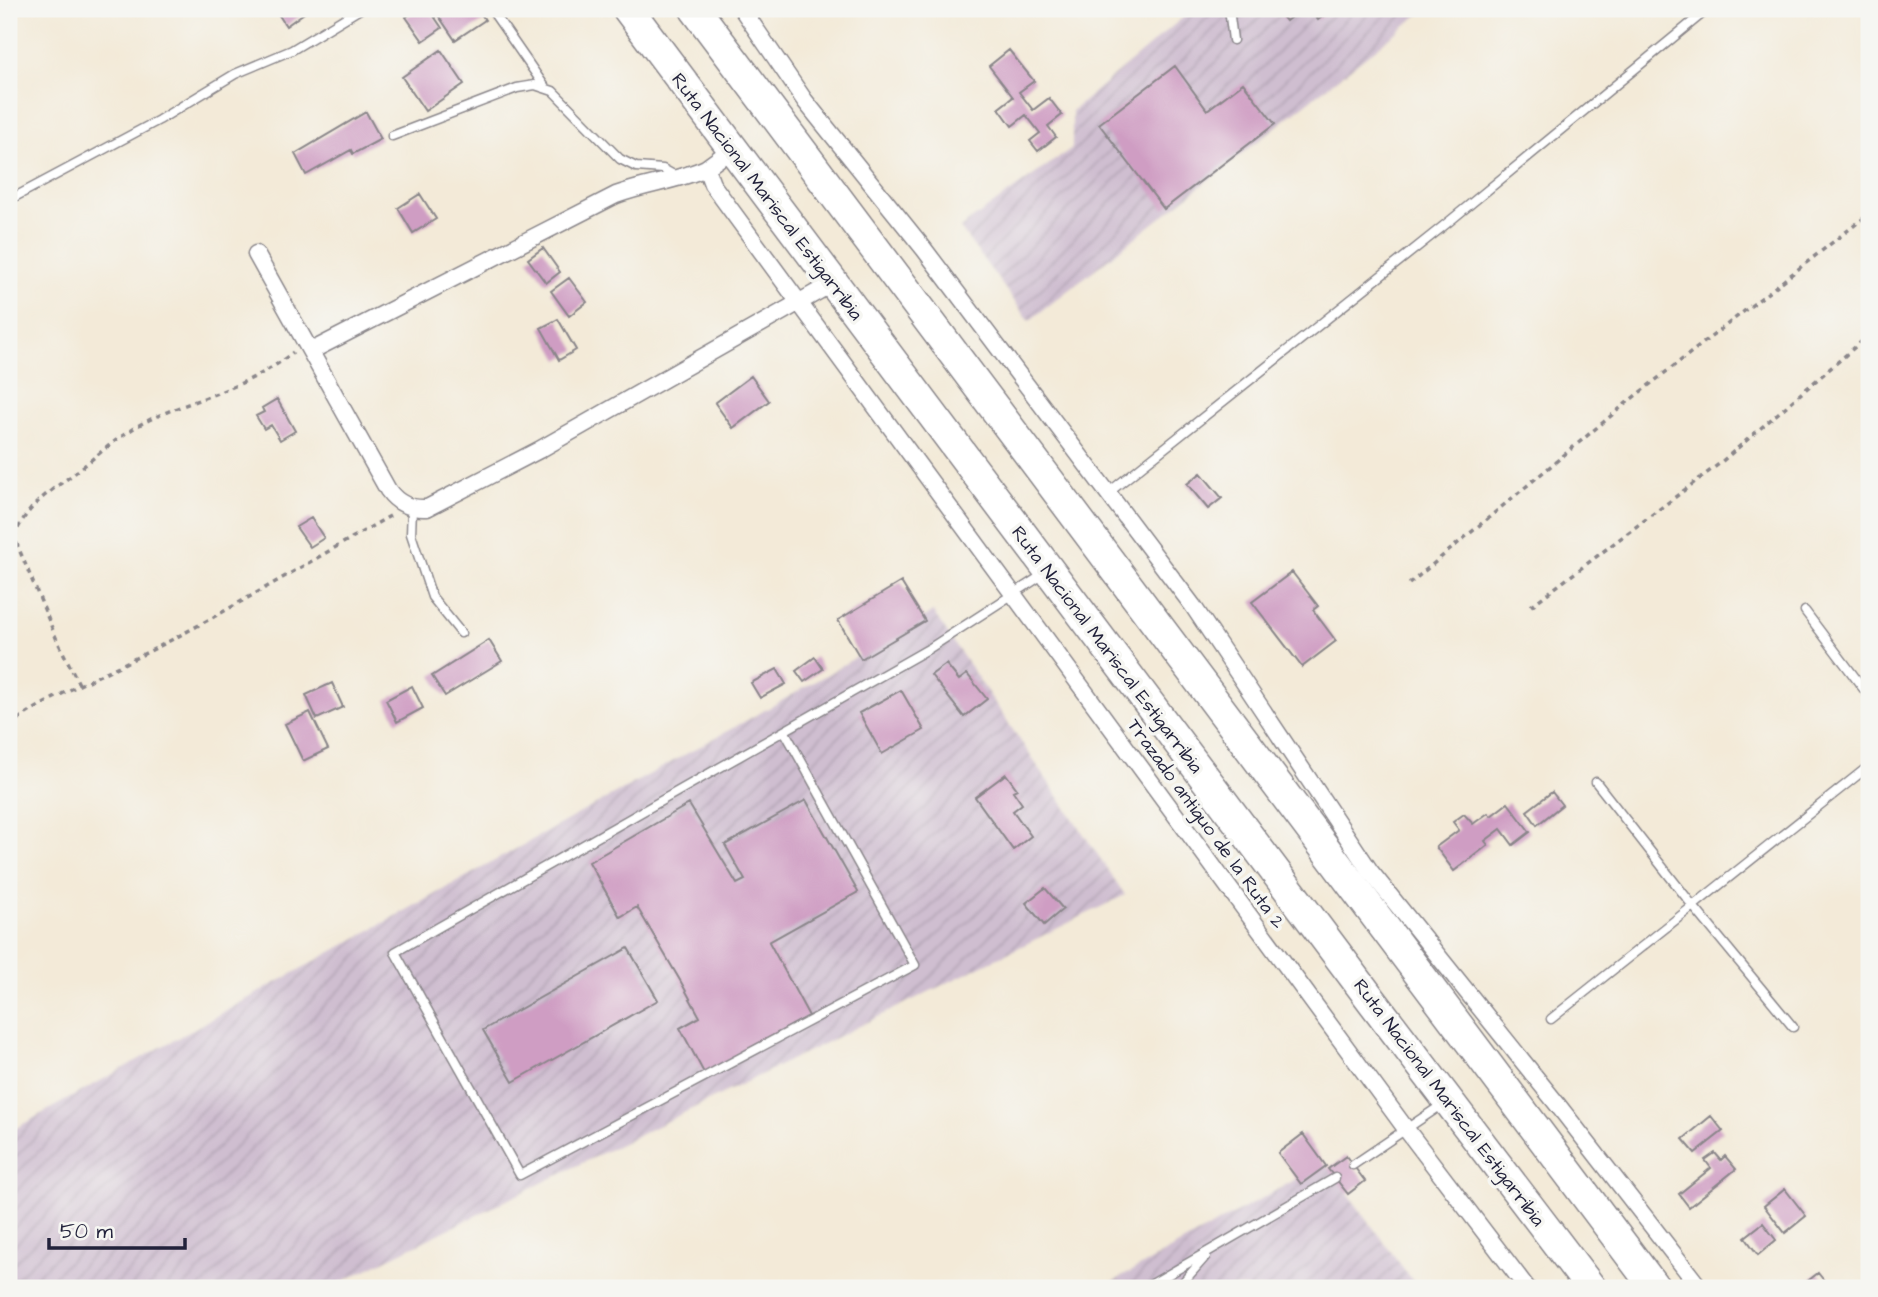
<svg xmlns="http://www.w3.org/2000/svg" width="1878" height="1297" viewBox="0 0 1878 1297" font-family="'Architects Daughter',sans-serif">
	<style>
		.industrial { fill: url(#industrial-furrows) }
		.building { fill: #cf9dc3 }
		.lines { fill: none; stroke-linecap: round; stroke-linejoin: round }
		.lane-casing { stroke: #8a868a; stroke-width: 11 }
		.street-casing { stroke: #8a868a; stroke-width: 19 }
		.highway-casing { stroke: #8a868a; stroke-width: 33 }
		.path { stroke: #8a868a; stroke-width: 3.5; stroke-dasharray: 5 5; stroke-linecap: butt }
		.lane { stroke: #fff; stroke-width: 8 }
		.street { stroke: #fff; stroke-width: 16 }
		.highway { stroke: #fff; stroke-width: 30 }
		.labels { text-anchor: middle; stroke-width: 7; stroke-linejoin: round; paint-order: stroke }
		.street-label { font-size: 19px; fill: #22223b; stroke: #f6f6f2 }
	</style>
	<defs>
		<pattern id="industrial-furrows" width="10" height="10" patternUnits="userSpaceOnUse" patternTransform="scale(1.75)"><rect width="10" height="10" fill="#cfbed0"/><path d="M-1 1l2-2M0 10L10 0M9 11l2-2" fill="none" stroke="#b1a3b4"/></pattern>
	</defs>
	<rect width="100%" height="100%" fill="#f6f6f2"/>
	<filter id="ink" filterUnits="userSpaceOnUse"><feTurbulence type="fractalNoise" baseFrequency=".0143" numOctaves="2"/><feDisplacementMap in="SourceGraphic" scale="14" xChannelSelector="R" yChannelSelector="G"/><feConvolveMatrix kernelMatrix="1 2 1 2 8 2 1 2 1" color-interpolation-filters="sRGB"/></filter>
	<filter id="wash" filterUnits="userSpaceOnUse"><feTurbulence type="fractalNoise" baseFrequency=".00686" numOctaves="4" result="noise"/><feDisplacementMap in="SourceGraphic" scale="28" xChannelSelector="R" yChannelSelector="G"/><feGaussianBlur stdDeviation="1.57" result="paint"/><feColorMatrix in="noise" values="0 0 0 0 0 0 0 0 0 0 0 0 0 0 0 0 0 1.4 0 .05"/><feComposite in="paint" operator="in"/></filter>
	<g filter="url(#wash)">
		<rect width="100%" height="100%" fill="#f3ead8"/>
		<path class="industrial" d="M1193,9H1426L1029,321L960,228L1072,148V111Z
			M933,612L1125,895L329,1288H9V1132L790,696Z
			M1325,1163L1418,1288H1102Z"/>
		<g id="blocks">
			<path class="building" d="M275,9H301L304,13L286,26Z
				M417,9H429L442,28L423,41L406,17Z
				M434,9H478L485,20L455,40Z
				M1276,9H1301L1286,21Z
				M1309,9H1332L1318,20Z
				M441,50L464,84L425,111L402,77Z
				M1009,50L1034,81L1019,92L1033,110L1049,98L1062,115L1048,126L1056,137L1038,151L1030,141L1040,133L1026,115L1012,126L999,108L1013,97L989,66Z
				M1175,66L1207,110L1243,83L1275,124L1164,209L1099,124Z
				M366,112L381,139L353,154L351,150L306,175L295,154Z
				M420,194L436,219L413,233L398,208Z
				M543,248L560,272L546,283L528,259Z
				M569,278L587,302L569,316L551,291Z
				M558,319L576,350L559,360L541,328Z
				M751,376L769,401L733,428L715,403Z
				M277,399L295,431L280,440L271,425L264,429L256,416L264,412L262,408Z
				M1201,473L1222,498L1208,509L1187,484Z
				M311,518L324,538L310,547L296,527Z
				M1292,572L1318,606L1313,610L1336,641L1302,667L1252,602Z
				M901,582L925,621L861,659L838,620Z
				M489,640L502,661L445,696L432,676Z
				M815,657L823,669L804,682L796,671Z
				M946,664L959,680L967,674L987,699L964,717L931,675Z
				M777,669L786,684L760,698L751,683Z
				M332,683L343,707L317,719L306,695Z
				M412,686L423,708L397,722L386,700Z
				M901,690L924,730L882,754L859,713Z
				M310,712L328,749L303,761L285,724Z
				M1006,774L1017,789L1013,791L1022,804L1013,811L1031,836L1013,850L975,797Z
				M1552,792L1562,805L1537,825L1527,811Z
				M806,800L858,892L769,942L809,1016L704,1073L680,1028L700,1017L681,982L637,907L620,917L589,862L689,804L737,884L745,880L725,845Z
				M1508,803L1530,832L1513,845L1501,829L1485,841L1488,845L1454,871L1436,847L1459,830L1453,822L1464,814L1473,824L1488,813L1491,816Z
				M1045,888L1063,909L1044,925L1026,903Z
				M628,948L658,1000L513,1082L483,1030Z
				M1711,1116L1723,1131L1695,1153L1683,1139Z
				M1303,1134L1326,1166L1301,1184L1278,1153Z
				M1715,1153L1721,1160L1725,1156L1736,1169L1689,1207L1679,1194L1711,1168L1705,1160Z
				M1346,1156L1365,1181L1348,1194L1328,1169Z
				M1785,1189L1806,1216L1785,1233L1764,1206Z
				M1763,1223L1776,1240L1758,1255L1745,1237Z
				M1818,1273L1830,1288H1799Z"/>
		</g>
	</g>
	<g filter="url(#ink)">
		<use href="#blocks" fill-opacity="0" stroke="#8a868a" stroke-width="2"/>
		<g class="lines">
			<g class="lane-casing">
				<path id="lane" d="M491,9L545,87
					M1229,9L1233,40
					M392,136L517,88L535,85L553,91L620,159L636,167L663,169L672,174L675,179
					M9,200L159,120L235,74L292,50L360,9
					M1108,493L1451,220L1708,9
					M412,508L411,534L432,597L461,633
					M1805,611L1869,696
					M785,732L915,965L520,1175L395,952L930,648L1044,574
					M1596,782L1693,906L1793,1027
					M1551,1019L1869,766
					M1353,1165L1443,1104
					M1145,1288L1335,1178
					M1178,1288L1206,1256"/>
			</g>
			<g class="street-casing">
				<path id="street" d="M742,9L805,101L924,249L1193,606L1370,871L1557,1104L1700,1288
					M732,149L706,168L712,184L1406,1129L1527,1288
					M256,254L388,490C398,504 410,509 427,508L539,450L833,283
					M311,351L616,195C645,184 677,181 706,168"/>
			</g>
			<g class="highway-casing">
				<path id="highway" d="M628,9L1373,1002L1591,1288
					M695,9L1655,1288"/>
			</g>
			<path class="path" d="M1409,584L1630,400L1869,214
				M1531,606L1719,464L1869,335
				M79,684L57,640L14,537C27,506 45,495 71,476C96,457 121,433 149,420C197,397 252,387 293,352
				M9,725C55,694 106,673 156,648C235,607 312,560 390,516"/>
			<use href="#lane" class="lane"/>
			<use href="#street" class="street"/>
			<use href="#highway" class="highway"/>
		</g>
	</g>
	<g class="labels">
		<g class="street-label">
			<text transform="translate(768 196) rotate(53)" y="7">Ruta Nacional Mariscal Estigarribia</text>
			<text transform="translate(1108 649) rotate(53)" y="7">Ruta Nacional Mariscal Estigarribia</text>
			<text transform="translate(1207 823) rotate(54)" y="7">Trazado antiguo de la Ruta 2</text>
			<text transform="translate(1450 1102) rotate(53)" y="7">Ruta Nacional Mariscal Estigarribia</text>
		</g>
	</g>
	<rect width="1878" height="1297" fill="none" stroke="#f6f6f2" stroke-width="35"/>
	<path d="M49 1238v10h136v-10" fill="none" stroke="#22223b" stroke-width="3.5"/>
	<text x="60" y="1238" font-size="21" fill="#22223b" stroke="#f6f6f2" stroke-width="5" paint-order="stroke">50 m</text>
</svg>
